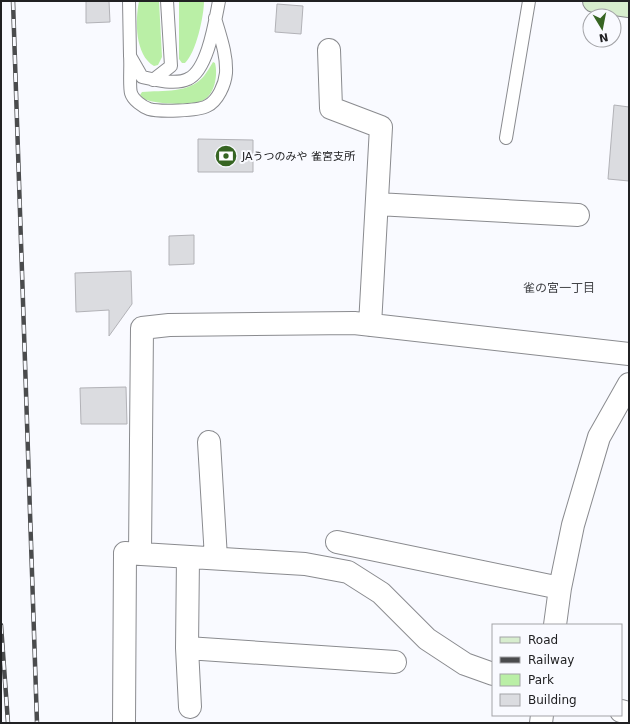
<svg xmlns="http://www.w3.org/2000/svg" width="630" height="724" viewBox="0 0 630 724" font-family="'DejaVu Sans','Noto Sans JP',sans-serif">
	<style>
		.green { fill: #baefa6 }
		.building { fill: #dbdce0; stroke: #b2b2b7 }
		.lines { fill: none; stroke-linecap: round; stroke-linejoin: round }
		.lane-casing { stroke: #8a8b8f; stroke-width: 14 }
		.street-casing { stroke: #8a8b8f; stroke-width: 24 }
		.secondary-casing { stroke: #8a8b8f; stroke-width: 24 }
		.lane { stroke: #fff; stroke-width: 12 }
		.street { stroke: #fff; stroke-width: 22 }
		.secondary { stroke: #d7edce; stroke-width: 22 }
		.rail-casing { stroke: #4a4b4d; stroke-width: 4.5 }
		.rail { stroke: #f9faff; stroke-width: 3; stroke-dasharray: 9; stroke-linecap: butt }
		.labels { text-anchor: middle; stroke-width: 4; stroke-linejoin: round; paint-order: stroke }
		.poi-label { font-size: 11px; fill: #212123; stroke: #f9faff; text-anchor: start }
		.neighbourhood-label { font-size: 12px; fill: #434448; stroke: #f9faff }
	</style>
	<rect width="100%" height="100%" fill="#f9faff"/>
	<path class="green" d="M139,1H159L162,57L158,65L154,66C135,55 135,21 139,1Z
		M179,1H204C204,16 196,53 185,63H182L179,59Z
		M213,62L215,63C218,75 215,93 204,100C194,106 161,104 150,101C145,100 142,98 140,95L142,92C163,90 189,94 204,76C207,72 210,67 213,62Z"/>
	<path class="building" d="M86,1H109L110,22L86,23Z
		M277,4L303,6L301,34L275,32Z
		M614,105L629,107V181L608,179Z
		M198,139L253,140V172H198Z
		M194,235V264L169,265V236Z
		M131,271L132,304L109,336V310L76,312L75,273Z
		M126,387L127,424H81L80,388Z"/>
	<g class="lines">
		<g class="lane-casing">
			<path id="lane" d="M129,1L130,56L142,77C155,80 176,85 188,79C208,70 215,21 219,1
				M130,56C131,64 129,87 131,93C133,100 143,107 149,109C159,112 198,111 207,106C218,101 225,84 226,73C227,54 220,36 215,18
				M153,80L171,66L167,1
				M506,138L529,1"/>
		</g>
		<g class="street-casing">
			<path id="street" d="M329,50L331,108L381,127L370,325
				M377,204L578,215
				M209,442L216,558
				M337,542L560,588
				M140,554L142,328L169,325L354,323L629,354
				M188,557L187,648L190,707
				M555,625L560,588L573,525L599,437L629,384
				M187,648L395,662
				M621,711L629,713
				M124,723L125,553L305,564L348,572L381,593L427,639L465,664L493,674
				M541,723L542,715"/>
		</g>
		<g class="secondary-casing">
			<path id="secondary" d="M594,1L629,6"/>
		</g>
		<use href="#lane" class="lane"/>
		<use href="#street" class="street"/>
		<use href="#secondary" class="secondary"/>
		<g class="rail-casing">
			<path id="rail" d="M13,1L37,723
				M1,625L8,723"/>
		</g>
		<use href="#rail" class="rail"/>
	</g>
	<defs>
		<g id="bank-disc" transform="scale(1.15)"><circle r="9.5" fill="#376523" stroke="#f9faff"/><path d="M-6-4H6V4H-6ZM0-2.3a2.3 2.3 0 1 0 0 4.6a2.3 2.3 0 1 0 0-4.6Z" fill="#fff"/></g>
	</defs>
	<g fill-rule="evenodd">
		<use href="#bank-disc" x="226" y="156"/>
	</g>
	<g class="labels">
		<g class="poi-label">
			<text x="242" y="160">JAうつのみや 雀宮支所</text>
		</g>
		<g class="neighbourhood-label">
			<text x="559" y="292">雀の宮一丁目</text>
		</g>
	</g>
	<rect width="630" height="724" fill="none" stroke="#212123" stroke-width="4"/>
	<rect x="492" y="624" width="130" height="92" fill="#f9faff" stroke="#a3a3a7"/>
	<rect x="500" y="637" width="20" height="6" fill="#d7edce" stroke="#a3a3a7"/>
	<text x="528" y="644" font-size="12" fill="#212123">Road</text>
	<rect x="500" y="657" width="20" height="6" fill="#4a4b4d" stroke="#a3a3a7"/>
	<text x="528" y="664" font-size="12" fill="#212123">Railway</text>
	<rect x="500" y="674" width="20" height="12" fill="#baefa6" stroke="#a3a3a7"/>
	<text x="528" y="684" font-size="12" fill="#212123">Park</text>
	<rect x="500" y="694" width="20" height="12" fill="#dbdce0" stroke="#a3a3a7"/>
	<text x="528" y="704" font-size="12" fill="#212123">Building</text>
	<g transform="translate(602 28) rotate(170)"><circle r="19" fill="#f9faff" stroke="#a3a3a7"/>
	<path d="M0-3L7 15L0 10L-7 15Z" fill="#376523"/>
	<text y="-6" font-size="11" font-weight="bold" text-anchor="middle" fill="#212123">N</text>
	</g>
</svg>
